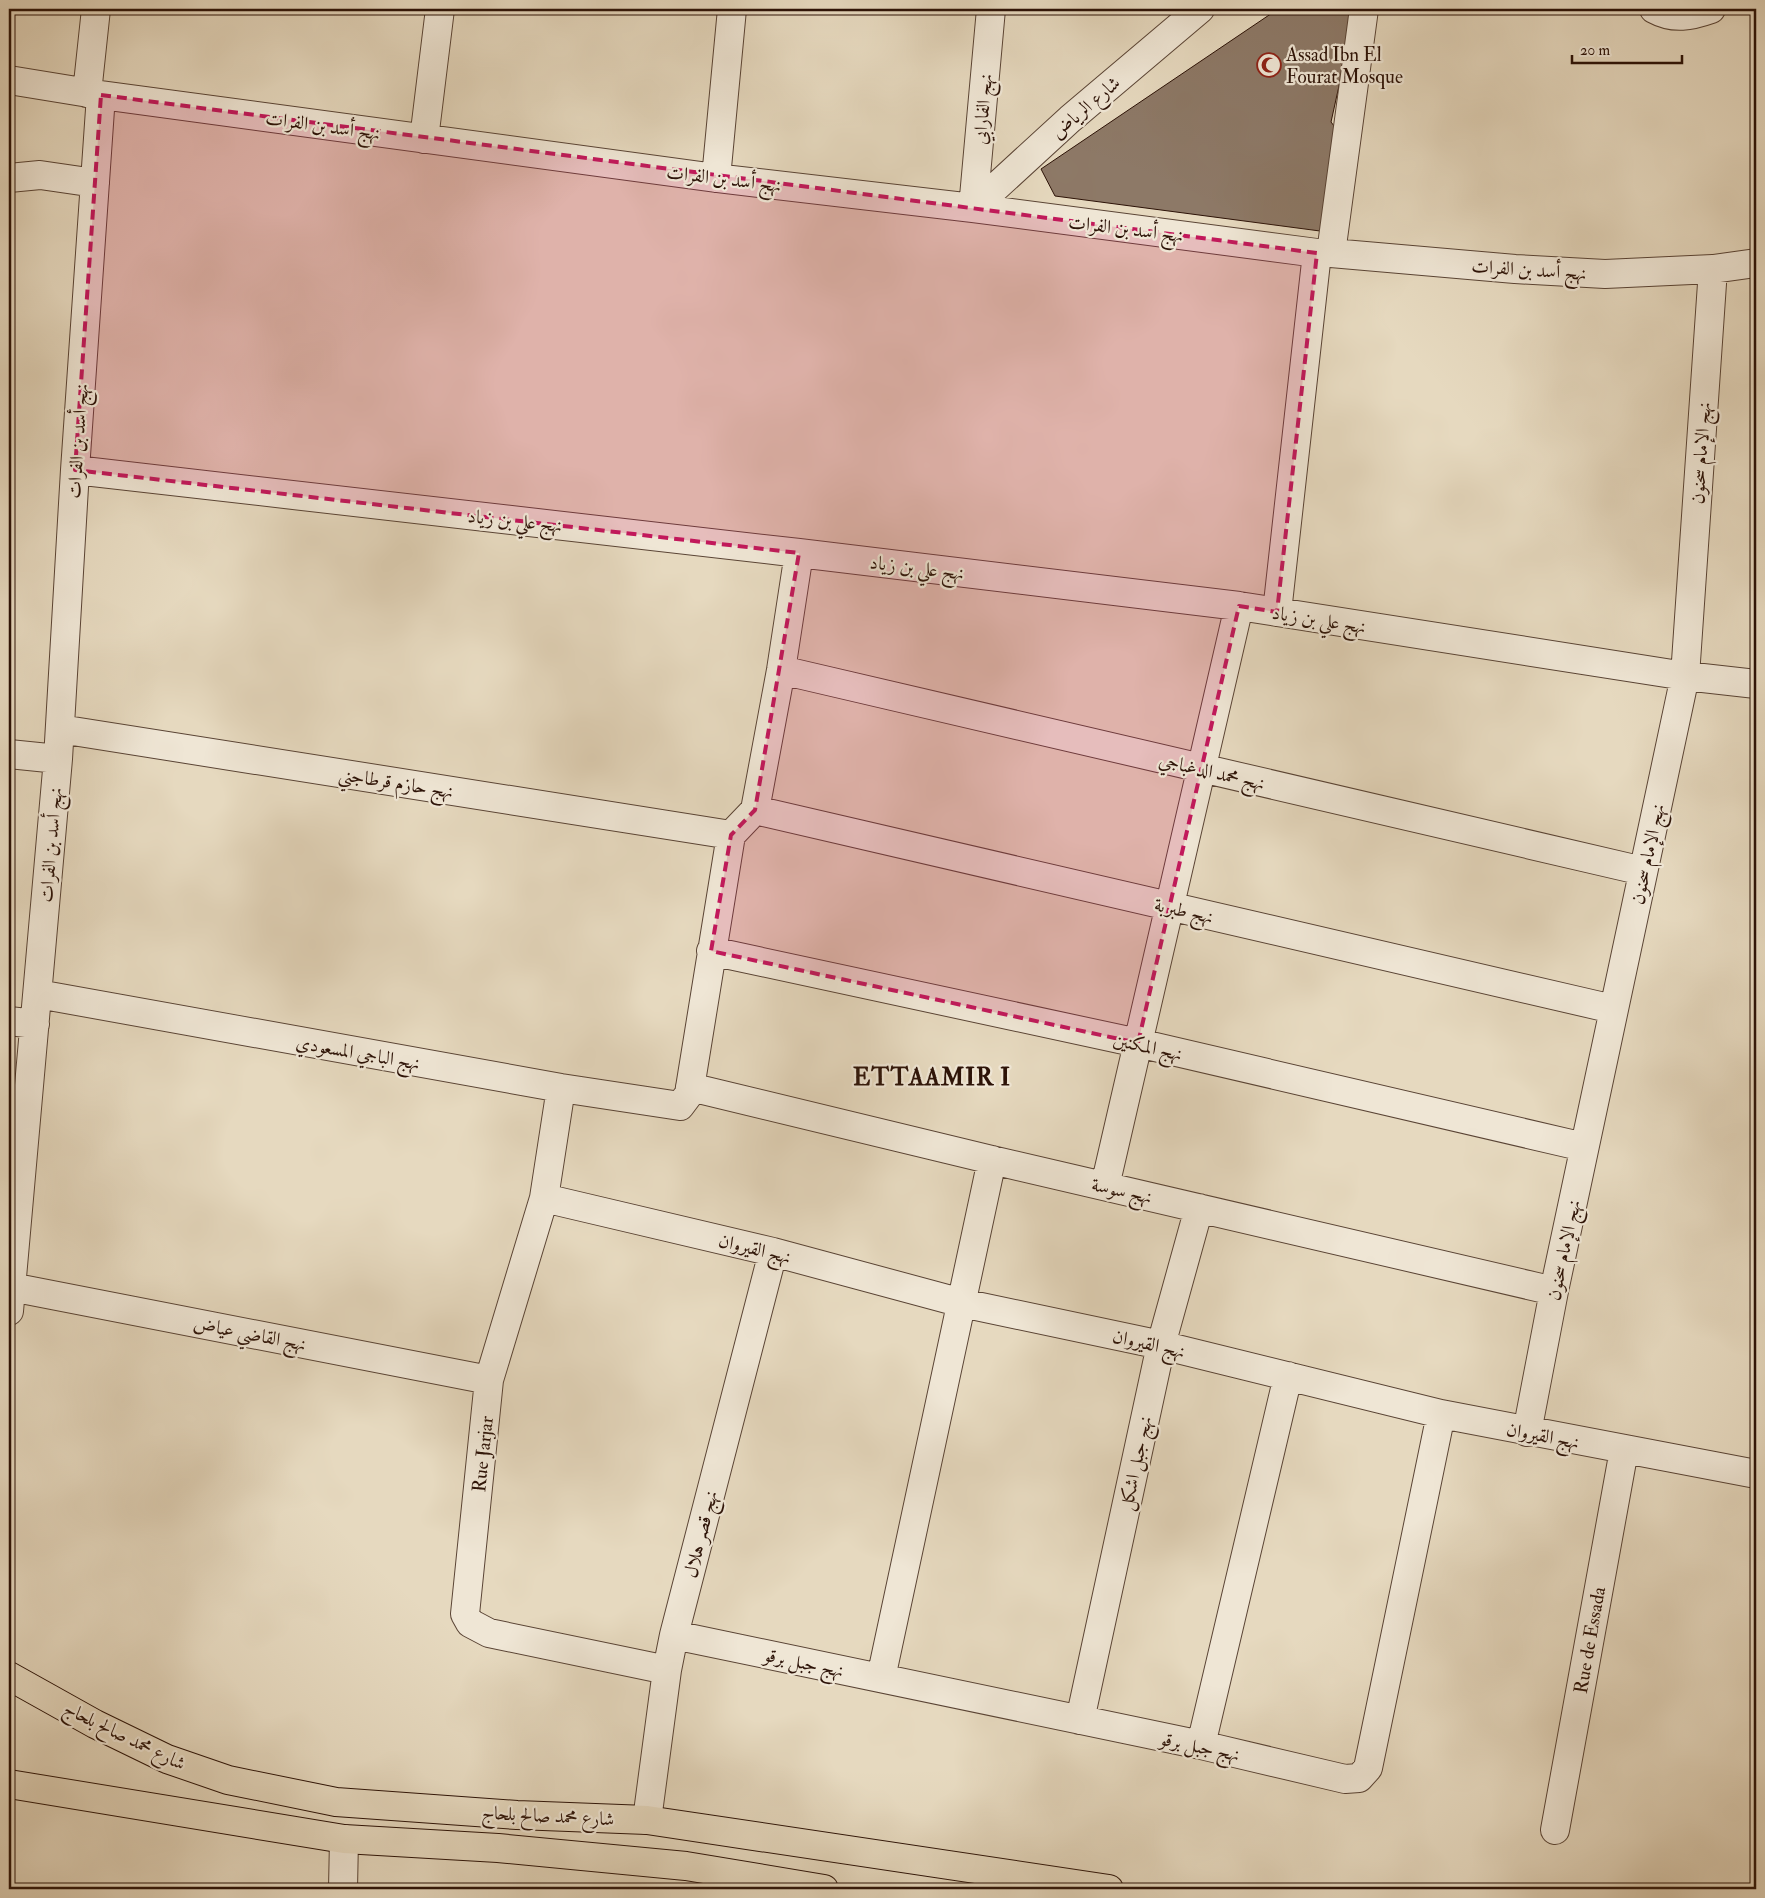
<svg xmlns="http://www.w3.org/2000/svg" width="1765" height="1898" viewBox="0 0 1765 1898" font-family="'IM FELL Double Pica',Amiri,serif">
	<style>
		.building { fill: #8d7967; stroke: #2c1207 }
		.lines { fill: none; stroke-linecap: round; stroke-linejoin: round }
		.minor-casing { stroke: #5a4435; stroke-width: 30 }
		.major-casing { stroke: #2c1207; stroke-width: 30 }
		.minor { stroke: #efe6d5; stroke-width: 28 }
		.major { stroke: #e6d9bf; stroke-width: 28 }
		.marked { fill: #c2185b; fill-opacity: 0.2; stroke: #c2185b; stroke-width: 4; stroke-dasharray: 10 6; stroke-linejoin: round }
		.labels { text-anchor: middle; stroke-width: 4.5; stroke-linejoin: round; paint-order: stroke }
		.poi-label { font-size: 19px; fill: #2c1207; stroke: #efe6d5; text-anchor: start }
		.street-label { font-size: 19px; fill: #2c1207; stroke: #efe6d5 }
		.district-label { font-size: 24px; font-weight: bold; letter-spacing: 1px; fill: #2c1207; stroke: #efe6d5 }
	</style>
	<rect width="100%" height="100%" fill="#e6d9bf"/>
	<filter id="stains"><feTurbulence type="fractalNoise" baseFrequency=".004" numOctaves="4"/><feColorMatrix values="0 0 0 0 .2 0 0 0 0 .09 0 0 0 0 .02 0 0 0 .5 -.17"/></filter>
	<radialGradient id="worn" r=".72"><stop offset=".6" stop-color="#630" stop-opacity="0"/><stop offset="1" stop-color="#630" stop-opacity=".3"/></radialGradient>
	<path class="building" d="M1278,9H1356L1331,122L1338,131L1320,231L1055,196L1041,169Z"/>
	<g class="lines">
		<g class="minor-casing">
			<path id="minor" d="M1654,9C1674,20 1691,16 1711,9
				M9,80L101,95
				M87,93L96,9
				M424,139L440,9
				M9,178L40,175L95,183
				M716,178L732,9
				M973,208L1070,119L1200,9
				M973,208L991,9
				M1331,253L1364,9
				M75,470L799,553L1239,606L1685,676L1756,684
				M1277,612L1317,253
				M781,670L1643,871
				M60,729L731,835
				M9,754L58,759
				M755,810L1613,1009
				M711,951L1138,1043L1584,1147
				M38,994L561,1088L680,1106L689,1094L731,835L755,810L781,670L799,553
				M9,1021L35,1024
				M690,1087L992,1160L1554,1291
				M561,1088L544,1198L489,1380L465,1614L470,1623L489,1633L667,1670
				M1105,1186L1239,606
				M544,1198L773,1252L962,1303L1161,1345L1441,1414L1756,1474
				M11,1287L489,1380
				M9,1311L58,759L75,470L101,95L716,178L973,208L1317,253H1331L1515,269L1605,274L1713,269L1756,263
				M1527,1432L1554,1291L1685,676L1713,269
				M674,1635L1201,1745L1345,1779L1359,1778L1368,1768L1441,1414
				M881,1678L992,1160
				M1080,1720L1161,1345L1199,1208
				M1201,1745L1288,1376
				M647,1820L667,1670L674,1635L773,1252
				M1555,1830L1624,1450
				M343,1889L344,1839"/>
		</g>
		<g class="major-casing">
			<path id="major" d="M9,1676L95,1724L167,1759L228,1780L336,1802L517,1815L647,1820L1109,1889
				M9,1784L344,1839L498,1848L686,1866L824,1889"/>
		</g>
		<use href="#minor" class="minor"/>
		<use href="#major" class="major"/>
	</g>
	<path class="marked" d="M101,95L1317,253L1277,612L1239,606L1138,1043L711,951L731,835L755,810L799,553L75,470Z"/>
	<defs>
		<g id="mosque-ring" transform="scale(1.25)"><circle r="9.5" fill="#efe6d5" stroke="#8f2418" stroke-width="1.5"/><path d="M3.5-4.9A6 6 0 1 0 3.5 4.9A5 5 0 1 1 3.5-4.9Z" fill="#8f2418"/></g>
	</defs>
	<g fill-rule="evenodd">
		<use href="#mosque-ring" x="1269" y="65"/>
	</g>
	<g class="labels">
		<g class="poi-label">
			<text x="1286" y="61">Assad Ibn El<tspan x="1286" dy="22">Fourat Mosque</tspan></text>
		</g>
		<g class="street-label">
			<text transform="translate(1085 107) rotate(-41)" y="7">شارع الرياض</text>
			<text transform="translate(982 109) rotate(-85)" y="7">نهج الفارابي</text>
			<text transform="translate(323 125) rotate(8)" y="7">نهج أسد بن الفرات</text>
			<text transform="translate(724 178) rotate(7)" y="7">نهج أسد بن الفرات</text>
			<text transform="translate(1126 228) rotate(7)" y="7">نهج أسد بن الفرات</text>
			<text transform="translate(1529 269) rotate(4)" y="7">نهج أسد بن الفرات</text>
			<text transform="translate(77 441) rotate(-86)" y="7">نهج أسد بن الفرات</text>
			<text transform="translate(1700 453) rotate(-86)" y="7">نهج الإمام سحنون</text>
			<text transform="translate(515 520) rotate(6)" y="7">نهج علي بن زياد</text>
			<text transform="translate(917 567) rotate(7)" y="7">نهج علي بن زياد</text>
			<text transform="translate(1319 619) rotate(9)" y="7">نهج علي بن زياد</text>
			<text transform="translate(1212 771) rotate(13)" y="7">نهج محمد الدغباجي</text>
			<text transform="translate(396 782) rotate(9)" y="7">نهج حازم قرطاجني</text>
			<text transform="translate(50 845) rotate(-85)" y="7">نهج أسد بن الفرات</text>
			<text transform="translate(1647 854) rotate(-78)" y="7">نهج الإمام سحنون</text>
			<text transform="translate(1184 910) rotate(13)" y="7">نهج طبربة</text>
			<text transform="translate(1148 1046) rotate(13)" y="7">نهج المكنين</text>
			<text transform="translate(358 1052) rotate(10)" y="7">نهج الباجي المسعودي</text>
			<text transform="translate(1122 1190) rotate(13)" y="7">نهج سوسة</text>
			<text transform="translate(755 1248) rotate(14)" y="7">نهج القيروان</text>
			<text transform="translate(1563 1250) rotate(-78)" y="7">نهج الإمام سحنون</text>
			<text transform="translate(250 1333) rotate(11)" y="7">نهج القاضي عياض</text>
			<text transform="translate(1149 1343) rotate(13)" y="7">نهج القيروان</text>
			<text transform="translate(1543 1435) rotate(11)" y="7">نهج القيروان</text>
			<text transform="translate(482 1454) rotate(-84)" y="7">Rue Jarjar</text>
			<text transform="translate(1135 1463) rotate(-78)" y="7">نهج جبل اشكل</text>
			<text transform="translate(700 1534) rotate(-76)" y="7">نهج قصر هلال</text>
			<text transform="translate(1589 1640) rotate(-80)" y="7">Rue de Essada</text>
			<text transform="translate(804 1662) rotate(12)" y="7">نهج جبل برقو</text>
			<text transform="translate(125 1735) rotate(26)" y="7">شارع محمد صالح بلحاج</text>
			<text transform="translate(1200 1746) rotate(12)" y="7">نهج جبل برقو</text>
			<text transform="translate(548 1815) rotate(3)" y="7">شارع محمد صالح بلحاج</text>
		</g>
		<g class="district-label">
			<text x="932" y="1085">ETTAAMIR I</text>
		</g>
	</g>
	<rect width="1765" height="1898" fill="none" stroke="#e6d9bf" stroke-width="30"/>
	<rect x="10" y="10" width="1745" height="1878" fill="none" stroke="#2c1207" stroke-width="2.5"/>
	<rect x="15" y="15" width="1735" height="1868" fill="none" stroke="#2c1207"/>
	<path d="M1572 55v8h110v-8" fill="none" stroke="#2c1207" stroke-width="2.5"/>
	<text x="1580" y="55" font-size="15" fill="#2c1207" stroke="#efe6d5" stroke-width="4" paint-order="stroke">20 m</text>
	<rect width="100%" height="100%" filter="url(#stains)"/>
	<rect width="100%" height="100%" fill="url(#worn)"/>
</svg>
